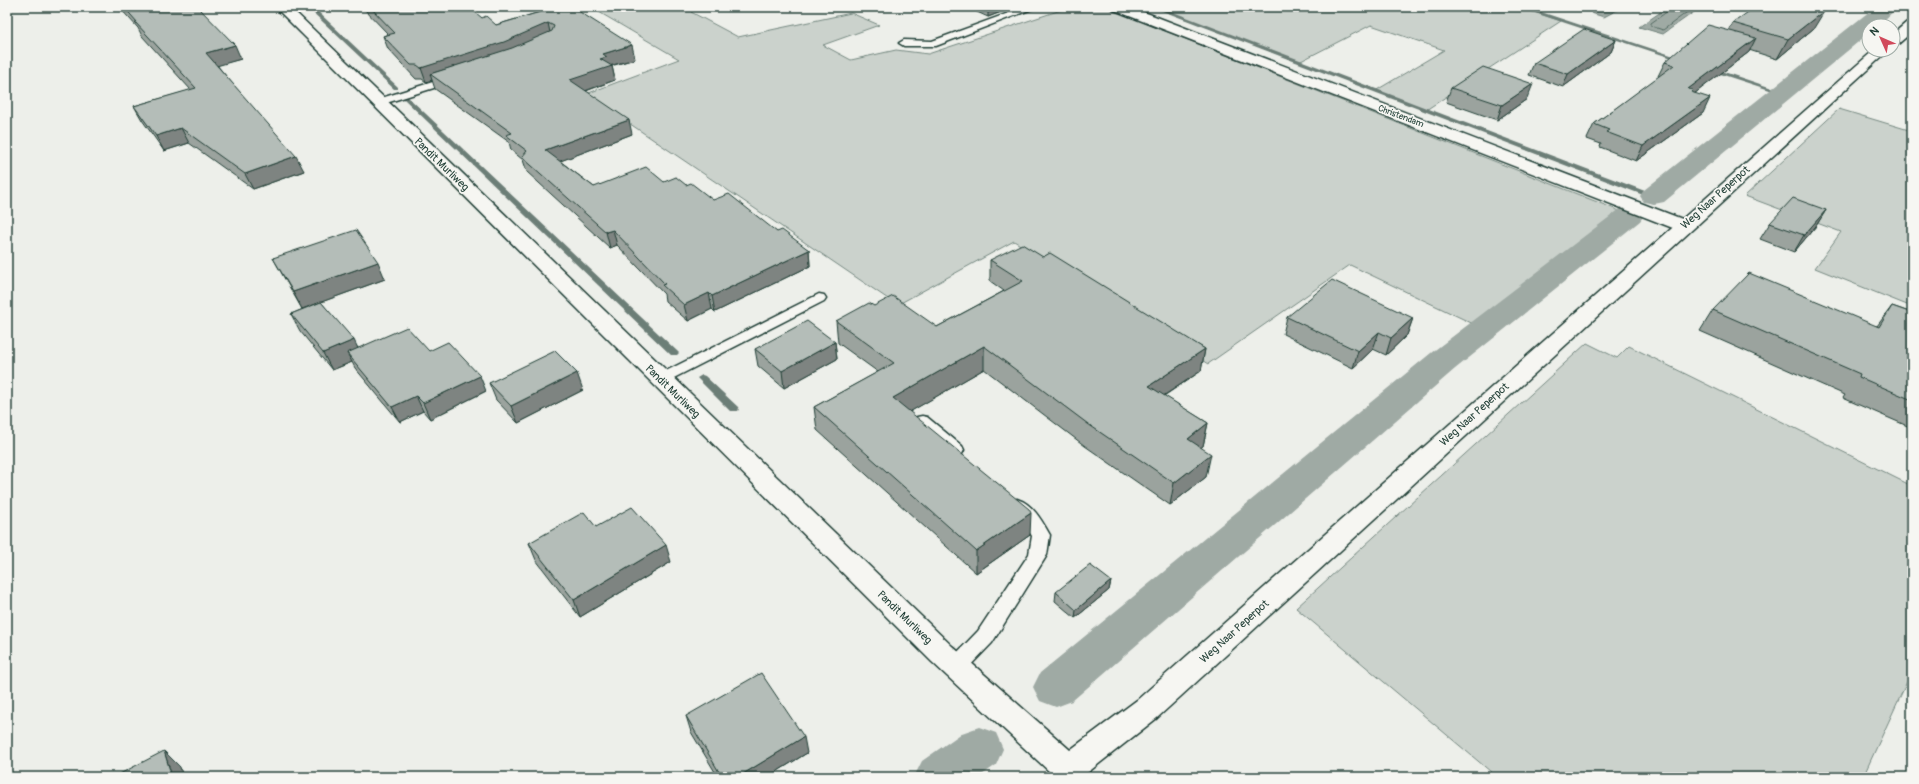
<svg xmlns="http://www.w3.org/2000/svg" width="1919" height="784" viewBox="0 0 1919 784" font-family="Pangolin,sans-serif">
	<style>
		.green { fill: #cbd2cc; stroke: #758880 }
		.water { fill: #9faaa4; stroke: #6c7e77 }
		.lines { fill: none; stroke-linecap: round; stroke-linejoin: round }
		.shore { stroke: #526961; stroke-width: 1 }
		.stream { fill: #6c7e77; fill-rule: evenodd }
		.canal { fill: #9faaa4; fill-rule: evenodd }
		.lane-casing { stroke: #1f3d34; stroke-width: 3 }
		.street-casing { stroke: #1f3d34; stroke-width: 3 }
		.secondary-casing { stroke: #1f3d34; stroke-width: 3 }
		.lane { fill: #f6f6f2; fill-rule: evenodd }
		.street { fill: #f6f6f2; fill-rule: evenodd }
		.secondary { fill: #f6f6f2; fill-rule: evenodd }
		.wall { fill: #9ba39e; stroke: #1f3d34 }
		.shaded-wall { fill: #7e8481; stroke: #1f3d34 }
		.building { fill: #b4bdb8; stroke: #1f3d34 }
		.labels { text-anchor: middle; stroke-width: 3.5; stroke-linejoin: round; paint-order: stroke }
		.far-street-label { font-size: 9px; fill: #1f3d34; stroke: #f6f6f2 }
		.street-label { font-size: 11px; fill: #1f3d34; stroke: #f6f6f2 }
	</style>
	<rect width="100%" height="100%" fill="#edefea"/>
	<filter id="ink" filterUnits="userSpaceOnUse"><feTurbulence type="fractalNoise" baseFrequency=".025" numOctaves="2"/><feDisplacementMap in="SourceGraphic" scale="8" xChannelSelector="R" yChannelSelector="G"/><feConvolveMatrix kernelMatrix="1 2 1 2 8 2 1 2 1" color-interpolation-filters="sRGB"/></filter>
	<g filter="url(#ink)">
		<path class="green" d="M596,7H698L691,12L738,37L851,13L879,25L823,45L851,60L896,50L928,54L1070,7H1105L1630,215L1484,329L1350,265L1208,364L1014,241L897,305L586,94L679,59L592,8Z
			M1155,7H1520L1561,21L1426,110L1375,91L1444,50L1371,25L1299,62Z
			M1839,109L1912,131V307L1815,268L1841,232L1745,196Z
			M1587,343L1617,358L1629,346L1912,486V671L1863,777H1497L1296,608Z"/>
		<path class="water" d="M1600,7H1623L1604,17L1591,13Z
			M1668,7H1701L1663,34L1639,27Z"/>
		<g class="lines">
			<path class="shore" d="M1669,7L1668,11L1651,23V26L1663,30L1694,7"/>
			<path class="stream" d="M307,7H313L398,87V89H394Z
				M1152,7H1160L1658,196L1657,198H1651Z
				M1517,7H1526L1686,60L1681,61Z
				M1708,68H1712L1784,92L1779,93L1708,70Z
				M404,97H408L677,351L679,353L677,355H671L404,99Z
				M702,375L705,376L738,407L739,409L738,411H730L697,378Z"/>
			<path class="canal" d="M1875,7H1898L1878,26H1869V33L1664,202L1654,204L1644,202L1640,196L1644,190Z
				M1630,206L1640,209L1644,215L1640,221L1455,369L1072,701L1056,707L1040,701L1033,687L1040,673L1431,353L1620,209Z
				M979,727L996,733L1003,749L996,765L979,777H914L922,761L962,733Z"/>
			<g class="lane-casing">
				<path id="lane" d="M1025,7H1037L936,46H904L899,43L904,40L932,41Z
					M452,76L457,79L456,81L383,104H375L374,102L375,100Z
					M819,294L824,295L826,298L824,301L666,382L661,384L656,382L654,379L656,376Z
					M922,416L927,417L962,446L964,450L962,454L956,456L950,454L917,425L914,421L917,417Z
					M1017,499C1033,504 1042,521 1050,535L1047,555L1044,560L992,643L963,673L956,675L949,673L946,667L949,661L978,631L1029,554L1032,536L1021,517L1009,505L1011,501Z"/>
			</g>
			<g class="street-casing">
				<path id="street" d="M1112,7H1131L1690,222L1693,226L1690,230L1684,231L1678,230L1114,10Z"/>
			</g>
			<g class="secondary-casing">
				<path id="secondary" d="M275,7H290L952,646L1070,750L1137,700L1874,50H1889L1157,718L1082,777H1052V774L932,662Z
					M1912,21V32L1898,44L1893,45V34L1907,22Z"/>
			</g>
			<use href="#lane" class="lane"/>
			<use href="#street" class="street"/>
			<use href="#secondary" class="secondary"/>
		</g>
		<path class="wall" d="M119,7H198L241,59L217,65L304,171L253,189L189,143L164,151L142,120L134,106L191,90L142,36L138,28Z
			M362,7H440L482,18L496,25L557,7L635,59L611,66H612L615,80L586,91L632,134L560,161L594,187L664,182L686,185L713,200L777,232L809,250L810,266L715,312L712,309L688,321L665,301L664,294L617,245L610,248L527,172L523,160L511,150L509,142L435,89L432,80L426,82L422,79H416L388,49L383,36L388,34Z
			M966,7H1014L988,17Z
			M1733,23L1814,28L1777,59L1749,50V52L1695,93L1703,113L1636,161L1600,147L1601,144L1587,139L1594,124L1659,77L1658,76L1665,62L1729,31Z
			M1616,40L1611,52L1563,87L1529,75L1534,63Z
			M1451,88L1527,99L1497,120L1446,102Z
			M1826,210L1816,226L1794,252L1760,239L1770,223Z
			M1043,257L1205,349L1201,371L1164,396L1208,423L1203,446L1201,447L1206,477L1170,505L1085,446L984,369L909,412L1030,535L976,573L817,430L814,407L878,372L838,343L836,321L874,306L937,327L1004,291L990,281V260Z
			M273,258L385,279L321,302L358,348L429,351L486,391L430,419L423,411L400,422L355,368L352,362L332,370L300,331L291,314L315,304L302,309L282,274Z
			M1892,306L1912,313V428L1843,398L1845,395L1700,331L1713,310L1877,326Z
			M1287,317L1413,318L1407,335L1386,355L1373,349L1353,368L1283,334Z
			M835,342L837,359L784,388L758,366L755,349Z
			M489,383L583,390L518,423L496,400Z
			M596,527L671,562L580,617L536,560L529,543Z
			M1111,581L1109,590L1075,618L1055,601L1056,592Z
			M686,716L807,753L768,777H718L691,732Z"/>
		<path class="shaded-wall" d="M988,7H1014L988,17Z
			M1825,10L1814,28L1777,59L1788,39Z
			M548,23L551,37L430,74L432,80L426,82L421,68Z
			M1756,38L1749,52L1690,97L1688,89Z
			M1616,40L1611,52L1563,87L1568,74Z
			M235,45L241,59L213,67L206,53Z
			M632,45L635,59L609,66H612L615,80L574,95L570,80L600,59L603,54Z
			M1533,84L1527,99L1497,120L1502,105Z
			M1710,98L1703,113L1636,161L1643,146Z
			M629,120L632,134L550,165L545,150Z
			M181,128L189,143L164,151L156,136Z
			M296,156L304,171L253,189L245,174Z
			M1826,210L1816,226L1794,252L1804,235Z
			M613,230L617,245L610,248L606,232Z
			M809,250L810,266L715,312L712,296Z
			M378,262L385,279L302,309L293,292Z
			M709,293L712,309L688,321L684,305Z
			M1413,318L1407,335L1386,355L1391,338Z
			M1379,332L1373,349L1353,368L1358,351Z
			M354,340L362,357L347,353L352,362L332,370L323,353Z
			M835,342L837,359L784,388L782,371Z
			M984,346V369L894,421L893,398Z
			M1205,349L1201,371L1145,408L1149,386Z
			M577,373L583,390L518,423L511,406Z
			M480,376L486,391L430,419L423,403Z
			M416,396L423,411L400,422L392,407Z
			M1208,423L1203,446L1183,461L1188,439Z
			M1211,454L1206,477L1170,505L1174,483Z
			M1031,513L1030,535L976,573V551Z
			M666,545L671,562L580,617L574,600Z
			M1111,581L1109,590L1075,618L1076,610Z
			M804,737L807,753L768,777H738Z
			M164,751L180,767L183,777H172Z"/>
		<path class="building" d="M124,7H198L235,45L206,53L296,156L245,174L181,128L156,136L134,106L196,88L135,22H137Z
			M370,7H469L482,18L486,16L496,25L557,7H572L632,45L603,54L607,57L600,59L612,66L570,80L629,120L545,150L594,187L646,167L664,182L676,177L686,185L691,183L713,200L729,194L777,232L782,230L809,250L712,296L709,293L684,305L662,285L665,284L613,230L606,232L522,157L527,151L506,135L512,133L430,74L512,48L552,31L554,26L548,23L504,42L421,68L417,65H411L383,36L395,33Z
			M1755,7H1815L1825,10L1788,39L1733,23Z
			M1708,25L1756,38L1688,89L1693,90L1691,92L1710,98L1643,146L1606,132L1609,130L1594,124L1674,65L1665,62Z
			M1584,29L1616,40L1568,74L1534,63Z
			M1483,67L1533,84L1502,105L1451,88Z
			M1793,198L1826,210L1804,235L1770,223Z
			M356,230L378,262L293,292L273,258Z
			M1022,244L1043,257L1050,253L1205,349L1149,386L1208,423L1188,439L1211,454L1174,483L1088,424L984,346L893,398L1029,509L1031,513L976,551L814,407L894,363L836,321L869,303L874,306L893,296L937,327L1023,281L990,260Z
			M1749,273L1879,327L1892,306L1912,313V400L1859,377L1860,374L1713,310Z
			M1332,280L1413,318L1391,338L1379,332L1358,351L1287,317Z
			M321,302L354,340L323,353L291,314Z
			M807,321L835,342L782,371L755,349Z
			M407,327L429,351L448,342L480,376L423,403L416,396L392,407L347,353Z
			M555,351L577,373L511,406L489,383Z
			M632,507L666,545L574,600L529,543L584,512L596,527Z
			M1090,565L1111,581L1076,610L1056,592Z
			M761,673L804,737L738,777H722L686,716Z
			M164,751L172,777H114Z"/>
	</g>
	<g class="labels">
		<g class="far-street-label">
			<text transform="translate(1401 116) rotate(21)" y="3">Christendam</text>
		</g>
		<g class="street-label">
			<text transform="translate(442 164) rotate(44)" y="4">Pandit Murliweg</text>
			<text transform="translate(1715 197) rotate(-42)" y="4">Weg Naar Peperpot</text>
			<text transform="translate(673 391) rotate(44)" y="4">Pandit Murliweg</text>
			<text transform="translate(1474 414) rotate(-42)" y="4">Weg Naar Peperpot</text>
			<text transform="translate(905 617) rotate(44)" y="4">Pandit Murliweg</text>
			<text transform="translate(1234 631) rotate(-42)" y="4">Weg Naar Peperpot</text>
		</g>
	</g>
	<rect width="1919" height="784" fill="none" stroke="#f6f6f2" stroke-width="24"/>
	<rect x="12" y="12" width="1895" height="760" fill="none" stroke="#1f3d34" stroke-width="1.5" filter="url(#ink)"/>
	<g transform="translate(1881 38) rotate(315)"><circle r="19" fill="#f6f6f2" stroke="#a0aca6"/>
	<path d="M0-3L7 15L0 10L-7 15Z" fill="#d1495b"/>
	<text y="-6" font-size="11" font-weight="bold" text-anchor="middle" fill="#1f3d34">N</text>
	</g>
</svg>
